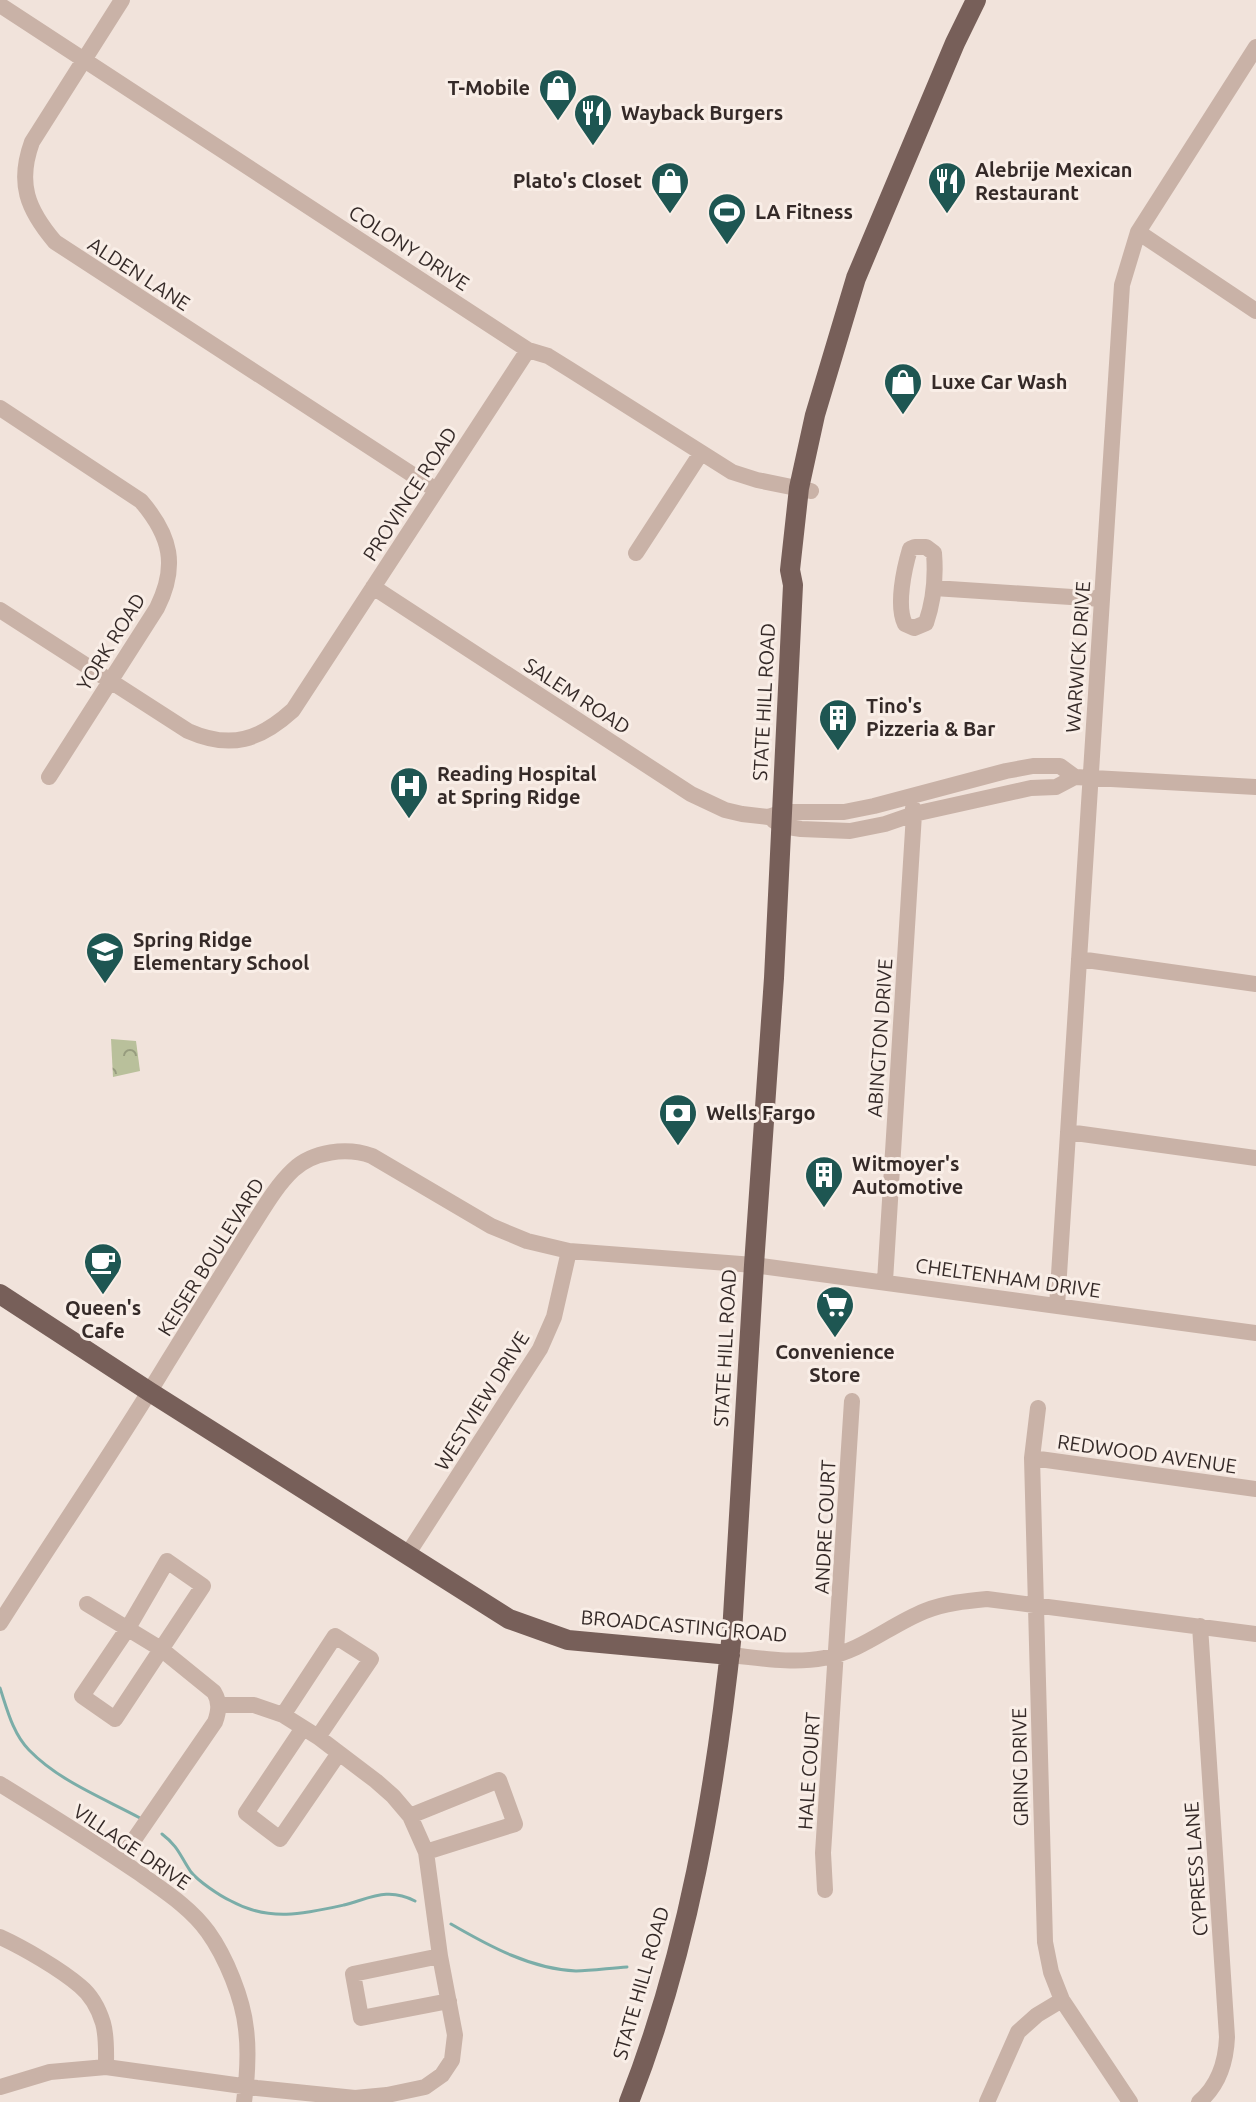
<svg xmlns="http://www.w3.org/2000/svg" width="1256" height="2102" viewBox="0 0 1256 2102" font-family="Ubuntu,sans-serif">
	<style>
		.park { fill: url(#park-crowns) }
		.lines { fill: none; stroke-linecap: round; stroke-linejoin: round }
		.stream { stroke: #7bada8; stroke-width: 3 }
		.minor { stroke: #c9b2a7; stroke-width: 16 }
		.major { stroke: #775f59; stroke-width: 20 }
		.labels { text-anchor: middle; stroke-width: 6; stroke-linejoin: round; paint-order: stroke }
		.poi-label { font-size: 20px; font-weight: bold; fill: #352a28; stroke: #f9eee7; text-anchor: start }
		.street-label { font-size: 20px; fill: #352a28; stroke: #f9eee7 }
	</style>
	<defs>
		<pattern id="park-crowns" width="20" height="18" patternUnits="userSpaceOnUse" patternTransform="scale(2)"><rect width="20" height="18" fill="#b9c09b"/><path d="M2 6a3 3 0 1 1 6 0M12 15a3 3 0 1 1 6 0" fill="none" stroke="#979c7e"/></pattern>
	</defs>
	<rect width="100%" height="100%" fill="#f1e3db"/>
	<path class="park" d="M111,1039L136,1041L140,1071L113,1077Z"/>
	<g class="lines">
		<path class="stream" d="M0,1688C7,1709 13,1734 29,1750C59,1781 103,1798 140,1818
			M162,1834C179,1847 180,1856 191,1872C198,1881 220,1896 231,1901C269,1922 304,1914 344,1905C371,1898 388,1887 415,1901
			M451,1924C489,1946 531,1969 576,1971C592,1971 610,1968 627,1967"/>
		<path class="minor" d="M122,0L32,142C17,183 27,209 55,242L436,490
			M0,5L528,350L548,356L569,369L732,472L757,480L811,491
			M1138,232L1256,311
			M0,408L141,501C171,536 178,566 157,608L49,777
			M915,547H926L934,553C936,578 934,600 926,623L914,628L905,624C896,606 904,569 910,549Z
			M636,553L701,453
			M373,587L691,794L725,810L742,814L768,817L783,812H844L874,806L1006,771L1033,766H1060L1075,777
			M934,588L1102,599
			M0,610L188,731C231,750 260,740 293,710L528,350
			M773,820L782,826L801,829L850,831L885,824L914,814L1031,788L1056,787L1075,777L1256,787
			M1079,959L1256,984
			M1068,1132L1256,1158
			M885,1281L914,814L913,808
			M1057,1306L1122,285L1138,232L1256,47
			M1038,1408L1032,1458L1045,1942L1051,1972L1062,2000L1130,2102
			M1032,1458L1256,1489
			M407,1555L540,1349L554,1317L569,1251
			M167,1561L203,1586L115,1719L82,1696L128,1628Z
			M87,1604L161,1649L214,1692C220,1702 219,1711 215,1722L120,1860
			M0,1623C55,1536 114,1451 167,1363C194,1320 220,1277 247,1234C261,1213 274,1188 293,1170C313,1151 347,1147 372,1156L491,1226L527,1241L569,1251L754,1265L1256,1333
			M730,1655C760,1658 793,1664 824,1658C862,1651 890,1625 925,1611C945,1603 966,1601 987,1599L1256,1634
			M218,1705H254L283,1715L318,1737L376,1781L393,1796L410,1816L426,1852L440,1956L353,1974L361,2018L449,2001
			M283,1715L335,1636L371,1659L318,1737
			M303,1728L246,1813L280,1839L339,1753
			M0,1784C47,1813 94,1842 139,1873C164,1891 190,1907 208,1932C226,1957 243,1999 246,2029C249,2052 247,2079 244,2102
			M410,1816L499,1780L515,1824L426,1852
			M825,1890L823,1853L852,1401
			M0,1937C24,1948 60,1969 80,1986C91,1995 99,2010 103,2023C107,2037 106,2052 106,2067
			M0,2087L50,2072L106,2067L257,2088L355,2098L387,2095L425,2087L442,2075L452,2060L455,2035L440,1956
			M987,2102L1018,2032L1037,2015L1062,2000
			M1199,2102C1218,2086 1226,2062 1227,2037L1200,1626"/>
		<path class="major" d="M0,1294L150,1392L509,1619L568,1640L730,1655
			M629,2102C688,1952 715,1793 732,1633L754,1265L774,978L793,585L790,570L799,488L815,415L856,278L955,43L976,0"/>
	</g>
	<defs>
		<g id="shop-pin" transform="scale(2)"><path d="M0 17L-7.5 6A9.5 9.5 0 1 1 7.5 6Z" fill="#1e5652" stroke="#f9eee7"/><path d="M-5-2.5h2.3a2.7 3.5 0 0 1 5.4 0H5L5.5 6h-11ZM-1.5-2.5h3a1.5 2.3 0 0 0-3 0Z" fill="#fff"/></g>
		<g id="restaurant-pin" transform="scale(2)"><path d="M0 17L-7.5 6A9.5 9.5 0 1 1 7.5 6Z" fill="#1e5652" stroke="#f9eee7"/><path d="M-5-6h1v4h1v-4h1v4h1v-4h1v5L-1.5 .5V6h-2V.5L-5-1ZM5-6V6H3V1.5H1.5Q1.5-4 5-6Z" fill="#fff"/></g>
		<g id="stadium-pin" transform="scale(2)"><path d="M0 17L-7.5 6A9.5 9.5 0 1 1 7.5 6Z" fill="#1e5652" stroke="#f9eee7"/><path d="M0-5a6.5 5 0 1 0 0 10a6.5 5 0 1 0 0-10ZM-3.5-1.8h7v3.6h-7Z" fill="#fff"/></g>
		<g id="building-pin" transform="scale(2)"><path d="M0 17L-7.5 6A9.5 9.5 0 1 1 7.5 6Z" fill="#1e5652" stroke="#f9eee7"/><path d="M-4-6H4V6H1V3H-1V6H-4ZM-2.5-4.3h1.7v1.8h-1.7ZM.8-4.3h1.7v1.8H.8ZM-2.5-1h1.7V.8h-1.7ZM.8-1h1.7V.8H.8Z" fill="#fff"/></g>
		<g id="hospital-pin" transform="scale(2)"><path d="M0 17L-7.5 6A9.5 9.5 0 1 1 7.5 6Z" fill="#1e5652" stroke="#f9eee7"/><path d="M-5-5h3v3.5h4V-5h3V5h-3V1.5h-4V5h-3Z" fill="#fff"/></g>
		<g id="school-pin" transform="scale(2)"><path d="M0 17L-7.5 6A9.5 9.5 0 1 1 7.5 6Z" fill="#1e5652" stroke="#f9eee7"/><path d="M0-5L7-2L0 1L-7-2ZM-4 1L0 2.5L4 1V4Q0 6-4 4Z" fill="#fff"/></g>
		<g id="bank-pin" transform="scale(2)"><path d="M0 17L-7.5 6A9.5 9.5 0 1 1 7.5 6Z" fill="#1e5652" stroke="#f9eee7"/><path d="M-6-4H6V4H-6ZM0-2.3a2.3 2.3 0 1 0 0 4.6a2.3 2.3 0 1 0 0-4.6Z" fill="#fff"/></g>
		<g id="cafe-pin" transform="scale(2)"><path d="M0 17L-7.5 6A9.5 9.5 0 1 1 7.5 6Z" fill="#1e5652" stroke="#f9eee7"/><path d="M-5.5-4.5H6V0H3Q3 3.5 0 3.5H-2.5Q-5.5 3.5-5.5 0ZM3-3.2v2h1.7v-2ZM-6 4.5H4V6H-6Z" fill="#fff"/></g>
		<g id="supermarket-pin" transform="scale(2)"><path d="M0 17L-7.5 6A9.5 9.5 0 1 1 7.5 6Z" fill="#1e5652" stroke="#f9eee7"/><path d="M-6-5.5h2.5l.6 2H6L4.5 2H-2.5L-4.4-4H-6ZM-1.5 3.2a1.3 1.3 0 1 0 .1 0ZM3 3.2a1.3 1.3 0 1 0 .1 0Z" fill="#fff"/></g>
	</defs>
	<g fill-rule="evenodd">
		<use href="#shop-pin" x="558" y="88"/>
		<use href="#restaurant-pin" x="593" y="113"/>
		<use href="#shop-pin" x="670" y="181"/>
		<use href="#restaurant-pin" x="947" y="181"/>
		<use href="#stadium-pin" x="727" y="212"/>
		<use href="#shop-pin" x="903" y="382"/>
		<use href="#building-pin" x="838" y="718"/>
		<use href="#hospital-pin" x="409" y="786"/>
		<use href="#school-pin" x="105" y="951"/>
		<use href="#bank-pin" x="678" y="1113"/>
		<use href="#building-pin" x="824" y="1175"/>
		<use href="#cafe-pin" x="103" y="1262"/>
		<use href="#supermarket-pin" x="835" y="1305"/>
	</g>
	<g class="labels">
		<g class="poi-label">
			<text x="530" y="95" text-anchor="end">T-Mobile</text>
			<text x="621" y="120">Wayback Burgers</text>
			<text x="975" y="177">Alebrije Mexican<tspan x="975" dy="23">Restaurant</tspan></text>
			<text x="642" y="188" text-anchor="end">Plato's Closet</text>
			<text x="755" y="219">LA Fitness</text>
			<text x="931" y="389">Luxe Car Wash</text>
			<text x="866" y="713">Tino's<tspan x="866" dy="23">Pizzeria &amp; Bar</tspan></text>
			<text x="437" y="781">Reading Hospital<tspan x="437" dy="23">at Spring Ridge</tspan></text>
			<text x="133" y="947">Spring Ridge<tspan x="133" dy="23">Elementary School</tspan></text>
			<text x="706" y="1120">Wells Fargo</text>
			<text x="852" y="1171">Witmoyer's<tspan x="852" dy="23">Automotive</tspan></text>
			<text x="103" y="1315" text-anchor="middle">Queen's<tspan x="103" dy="23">Cafe</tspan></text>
			<text x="835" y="1359" text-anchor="middle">Convenience<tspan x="835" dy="23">Store</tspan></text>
		</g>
		<g class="street-label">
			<text transform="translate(409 248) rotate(33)" y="7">COLONY DRIVE</text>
			<text transform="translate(139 274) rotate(33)" y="7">ALDEN LANE</text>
			<text transform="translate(410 494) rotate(-57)" y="7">PROVINCE ROAD</text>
			<text transform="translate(111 642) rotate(-58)" y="7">YORK ROAD</text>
			<text transform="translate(1078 657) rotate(-86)" y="7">WARWICK DRIVE</text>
			<text transform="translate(577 696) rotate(33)" y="7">SALEM ROAD</text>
			<text transform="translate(764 702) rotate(-87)" y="7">STATE HILL ROAD</text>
			<text transform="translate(880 1038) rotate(-86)" y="7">ABINGTON DRIVE</text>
			<text transform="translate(211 1257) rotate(-58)" y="7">KEISER BOULEVARD</text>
			<text transform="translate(1008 1278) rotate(8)" y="7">CHELTENHAM DRIVE</text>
			<text transform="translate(725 1348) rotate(-87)" y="7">STATE HILL ROAD</text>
			<text transform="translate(482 1401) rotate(-58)" y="7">WESTVIEW DRIVE</text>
			<text transform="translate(1147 1454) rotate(8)" y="7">REDWOOD AVENUE</text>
			<text transform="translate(825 1527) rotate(-87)" y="7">ANDRE COURT</text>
			<text transform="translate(684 1626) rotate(5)" y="7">BROADCASTING ROAD</text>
			<text transform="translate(1020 1767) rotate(-91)" y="7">GRING DRIVE</text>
			<text transform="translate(809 1771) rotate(-86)" y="7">HALE COURT</text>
			<text transform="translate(132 1847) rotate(34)" y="7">VILLAGE DRIVE</text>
			<text transform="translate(1196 1869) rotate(-94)" y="7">CYPRESS LANE</text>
			<text transform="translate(641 1983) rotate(-74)" y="7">STATE HILL ROAD</text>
		</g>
	</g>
</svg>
